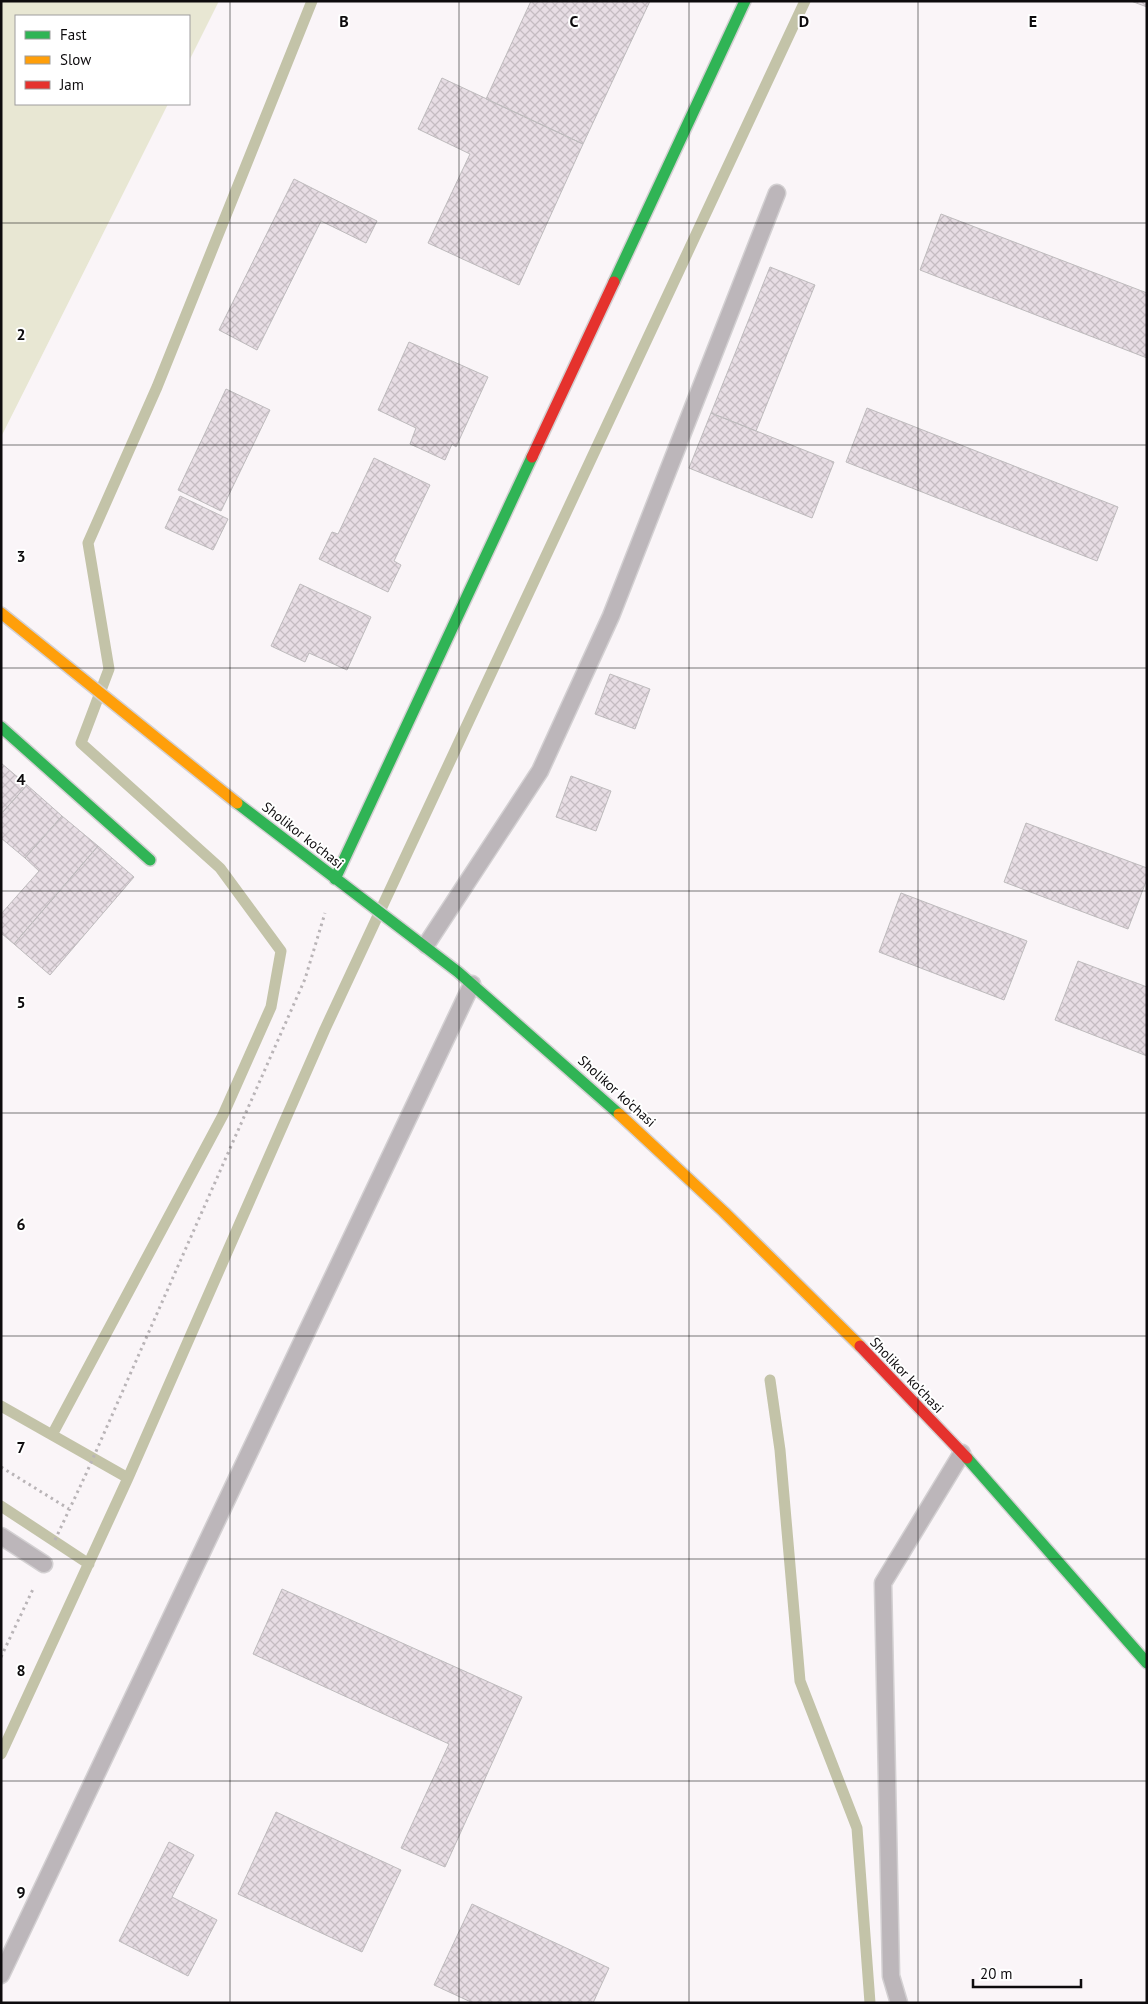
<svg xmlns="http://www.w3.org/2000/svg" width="1148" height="2004" viewBox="0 0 1148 2004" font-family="'PT Sans',sans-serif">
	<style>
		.green { fill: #e8e7d3 }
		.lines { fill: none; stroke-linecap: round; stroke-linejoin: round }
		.stream { stroke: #c3c3a8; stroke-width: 11 }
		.building { fill: url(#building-cross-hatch); stroke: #bebbbd }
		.lane-casing { stroke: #d3d0d2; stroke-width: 19 }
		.fast-casing { stroke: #d3d0d2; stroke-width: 14 }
		.slow-casing { stroke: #d3d0d2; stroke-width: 14 }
		.jam-casing { stroke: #d3d0d2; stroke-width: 14 }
		.path { stroke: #b9b4b7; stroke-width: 3; stroke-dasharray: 2.5 4; stroke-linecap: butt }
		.lane { stroke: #bcb6ba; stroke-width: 16 }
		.fast { stroke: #30b455; stroke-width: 11 }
		.slow { stroke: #ff9f0a; stroke-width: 11 }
		.jam { stroke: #e5322d; stroke-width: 11 }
		.grid { fill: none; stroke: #0d0b0d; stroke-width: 1; stroke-opacity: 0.55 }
		.labels { text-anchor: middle; stroke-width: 4; stroke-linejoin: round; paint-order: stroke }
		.street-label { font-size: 14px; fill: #0d0b0d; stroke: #fff }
		.grid-label { font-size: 16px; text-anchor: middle; font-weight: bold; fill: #0d0b0d; stroke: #fff; stroke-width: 4; stroke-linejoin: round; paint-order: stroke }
	</style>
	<defs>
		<pattern id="building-cross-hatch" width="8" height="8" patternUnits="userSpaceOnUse" patternTransform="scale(1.25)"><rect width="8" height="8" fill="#e7dde4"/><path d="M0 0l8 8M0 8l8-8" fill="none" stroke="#c5bcc2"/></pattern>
	</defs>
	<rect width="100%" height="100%" fill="#faf5f8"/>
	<path class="green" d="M1,1H219L189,61V16H16V104H168L1,437Z"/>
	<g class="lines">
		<path class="stream" d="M770,1380L780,1450L800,1681L857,1828L870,2003
			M1,1406L128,1478
			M52,1435L223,1115L271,1007L281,951L220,868L81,743L109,669L88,543L157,387L312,1
			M1,1506L89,1564
			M1,1754L128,1478L325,1029L805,1"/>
	</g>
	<path class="building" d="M531,1H650L583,144L486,99Z
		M1131,1H1147V7Z
		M442,78L583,144L519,285L428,243L470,154L418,129Z
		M294,179L377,221L366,243L321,221L257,350L219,330Z
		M941,214L1147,293V358L920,270Z
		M770,267L815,285L756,431L711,413Z
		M409,342L488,377L456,447L452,444L445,460L410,444L416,428L378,410Z
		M226,389L270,410L221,511L178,490Z
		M867,408L1118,507L1097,561L846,462Z
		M711,413L834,462L812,518L689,468Z
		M374,458L430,485L394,561L401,565L388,592L319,559L332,532L338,534Z
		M180,496L228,519L213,550L165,528Z
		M300,584L371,617L347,670L309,653L305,662L271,646Z
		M610,674L650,689L635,729L595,714Z
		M1,763L27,785L1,814Z
		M571,776L611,791L596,831L556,817Z
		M27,785L62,816L25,858L1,838V814Z
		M62,816L98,846L14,944L1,933V914L39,871L25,858Z
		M1026,823L1147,868V879L1128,929L1004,882Z
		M98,846L134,877L50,975L14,944Z
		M901,893L1027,941L1004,1000L879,952Z
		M1078,961L1147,987V1056L1055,1020Z
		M282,1589L522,1697L445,1867L401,1848L449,1744L253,1654Z
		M276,1812L401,1870L362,1952L238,1894Z
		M169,1842L194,1855L172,1897L217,1920L188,1976L119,1941Z
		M472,1904L609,1968L593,2003H473L434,1985Z"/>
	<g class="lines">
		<g class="lane-casing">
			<path id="lane" d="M426,945L540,771L611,616L777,193
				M1,1536L44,1564
				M1,1975L472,984
				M899,2003L891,1976L883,1583L962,1453"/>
		</g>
		<g class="fast-casing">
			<path id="fast" d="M614,282L745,1
				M1,727L150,860
				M237,803L458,972L619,1114
				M335,879L532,457
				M967,1458L1147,1663"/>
		</g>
		<g class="slow-casing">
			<path id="slow" d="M1,613L237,803
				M619,1114L724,1212L860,1346"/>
		</g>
		<g class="jam-casing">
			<path id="jam" d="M532,457L614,282
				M860,1346L967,1458"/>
		</g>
		<path class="path" d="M1,1467L69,1509
			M55,1540L86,1474L305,979L325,913
			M1,1657L34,1587"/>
		<use href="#lane" class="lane"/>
		<use href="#fast" class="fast"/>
		<use href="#slow" class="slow"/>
		<use href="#jam" class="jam"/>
	</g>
	<path class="grid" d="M230,1V2003M459,1V2003M689,1V2003M918,1V2003M1,223H1147M1,445H1147M1,668H1147M1,891H1147M1,1113H1147M1,1336H1147M1,1559H1147M1,1781H1147"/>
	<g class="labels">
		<g class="street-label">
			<text transform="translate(303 835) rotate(38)" y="5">Sholikor ko'chasi</text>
			<text transform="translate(617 1091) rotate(42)" y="5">Sholikor ko'chasi</text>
			<text transform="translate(907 1375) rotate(46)" y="5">Sholikor ko'chasi</text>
		</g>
	</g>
	<g class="grid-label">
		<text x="344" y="27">B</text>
		<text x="574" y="27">C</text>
		<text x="804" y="27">D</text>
		<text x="1033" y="27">E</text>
		<text x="21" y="340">2</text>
		<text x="21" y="562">3</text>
		<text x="21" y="785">4</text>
		<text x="21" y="1008">5</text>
		<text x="21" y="1230">6</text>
		<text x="21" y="1453">7</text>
		<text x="21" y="1676">8</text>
		<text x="21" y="1898">9</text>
	</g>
	<rect width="1148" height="2004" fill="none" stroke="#0d0b0d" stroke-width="5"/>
	<rect x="15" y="15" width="175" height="90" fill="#ffffff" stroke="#9e9d9e"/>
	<rect x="25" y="31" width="25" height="8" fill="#30b455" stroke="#9e9d9e"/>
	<text x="60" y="40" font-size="15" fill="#0d0b0d">Fast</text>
	<rect x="25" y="56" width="25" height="8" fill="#ff9f0a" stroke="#9e9d9e"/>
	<text x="60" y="65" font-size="15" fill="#0d0b0d">Slow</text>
	<rect x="25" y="81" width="25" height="8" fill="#e5322d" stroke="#9e9d9e"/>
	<text x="60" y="90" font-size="15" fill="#0d0b0d">Jam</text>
	<path d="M973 1979v8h108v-8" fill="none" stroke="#0d0b0d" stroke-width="2.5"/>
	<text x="980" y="1979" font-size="15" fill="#0d0b0d" stroke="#ffffff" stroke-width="4" paint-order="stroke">20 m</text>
</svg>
